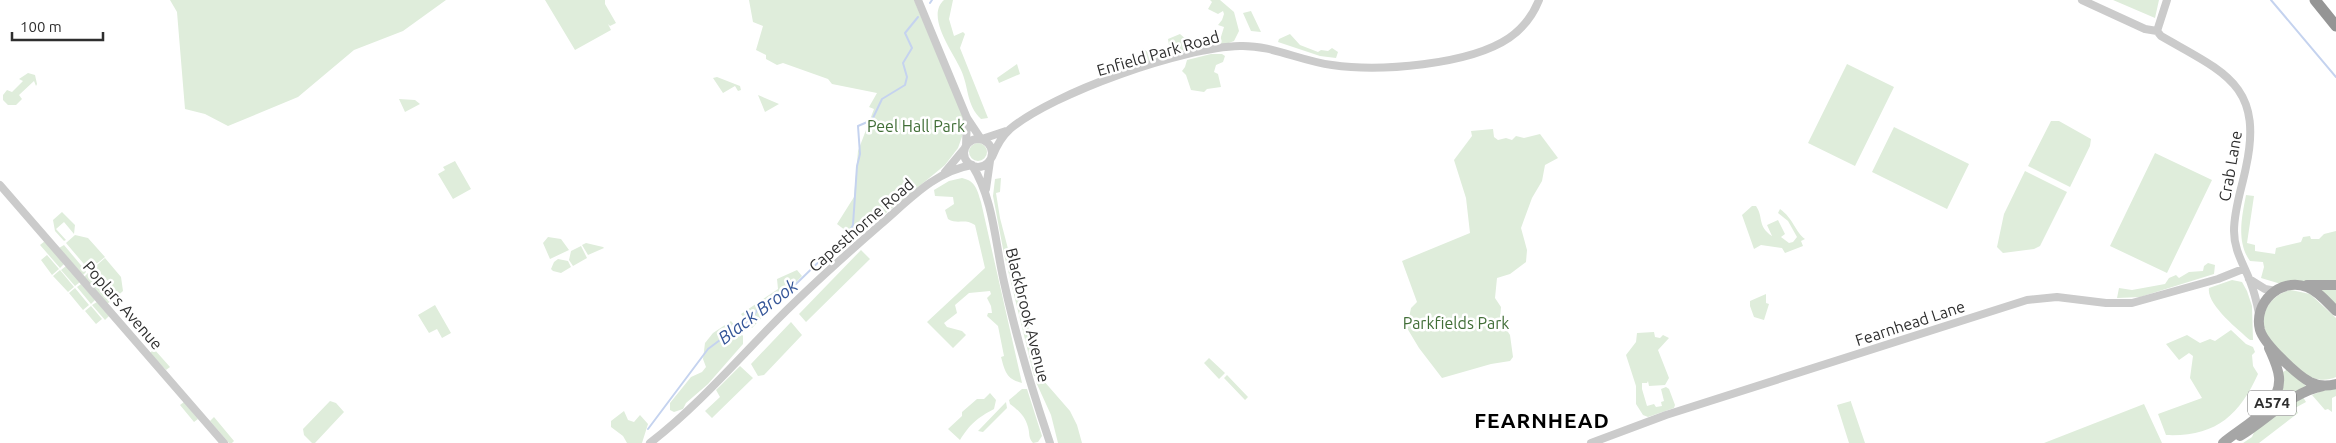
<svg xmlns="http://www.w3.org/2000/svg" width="2336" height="443" viewBox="0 0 2336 443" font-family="Ubuntu,sans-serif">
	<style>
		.green { fill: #dfeddb }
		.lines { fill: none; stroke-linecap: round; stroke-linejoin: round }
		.stream { stroke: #c5d3ef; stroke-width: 2 }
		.minor { stroke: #cbcbcb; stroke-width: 8 }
		.major { stroke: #a6a6a6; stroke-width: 10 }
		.highway { stroke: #959595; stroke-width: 11 }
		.labels { text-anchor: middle; stroke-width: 5; stroke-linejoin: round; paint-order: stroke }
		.shield { fill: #fff; stroke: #6d6d6d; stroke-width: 1 }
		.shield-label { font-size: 15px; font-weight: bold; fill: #2e2e2e }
		.street-label { font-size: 16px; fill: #2e2e2e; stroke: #fff }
		.park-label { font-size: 16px; fill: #416e37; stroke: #fff }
		.water-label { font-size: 18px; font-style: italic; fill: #345598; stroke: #fff }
		.district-label { font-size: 21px; font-weight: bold; letter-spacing: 1px; fill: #000; stroke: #fff }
	</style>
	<rect width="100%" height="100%" fill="#fff"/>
	<path class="green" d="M170,0H446L403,31L354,50L298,97L228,126L205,114L185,109L177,12Z
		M545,0H605V4L616,23L610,26L608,24L611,30L575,50Z
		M749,0H914L963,116L964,131L958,148L945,165L894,207L854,237L837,224L854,197L858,151L874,109L869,107L877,93L832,84L828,79L783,63L777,65L766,59V55L756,50L763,26L753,22Z
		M944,0H953L949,19L954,36L963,32L965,34L960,48L988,118L981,119C966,105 969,87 961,70C954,53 925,17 944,0Z
		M1210,0H1220L1234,12L1239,31L1234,41L1221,46L1182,51L1148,61L1143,48C1154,59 1160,53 1173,49V45H1169L1168,39L1180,34L1188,41L1202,39L1214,42L1220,40L1224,27L1218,25L1222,20L1224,14L1223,11L1218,14L1208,9L1212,2Z
		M2113,0H2159L2155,18Z
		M1251,11L1261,32L1251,31L1243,13Z
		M1290,34L1300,45L1318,52L1321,50L1328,51L1332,48L1338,52L1336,58L1320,56L1278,42L1279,39Z
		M1211,54H1222L1225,56L1223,62L1216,65L1214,72L1218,74L1221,87L1207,89L1204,92L1191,90L1186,75L1182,71L1185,67L1187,60Z
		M1017,64L1020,74L999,83L997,78Z
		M1847,64L1894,87L1855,166L1808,143Z
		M28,73L35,75L37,84L36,86L34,81L19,95L22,99L16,105H8L3,100V95L7,90L12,92L23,81L19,79Z
		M717,77L740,86L741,90L738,91L735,86L723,93L713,78Z
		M758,95L779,104L765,112Z
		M399,99L415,100L420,104L405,112Z
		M2051,121H2059L2091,139L2090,146L2070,187L2028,166Z
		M1894,127L1969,164L1947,209L1872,172Z
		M1493,129L1494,137L1498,140L1506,138L1512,140L1516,136L1524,138L1540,134L1558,158L1545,165L1542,181L1532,198L1521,228L1527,250L1526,262L1510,274L1497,278L1495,298L1501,307L1500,320L1510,335L1513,357L1510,361L1491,364L1442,378L1419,348L1407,328L1411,308L1417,302L1402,261L1470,233L1466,198L1454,160L1472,136L1471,131Z
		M969 152a9 9 0 1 1 18 0a9 9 0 1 1-18 0Z
		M2155,153L2212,180L2167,273L2110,246Z
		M455,161L471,189L453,199L438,174L445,170L443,167Z
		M2025,171L2067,192L2040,246L2034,249L2003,253L1997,247L2004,214Z
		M962,178C976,181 977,190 981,202L1022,383C1006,379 1005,371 1001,357L1004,356L998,326L987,316L988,313H992L991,306L987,298L991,294L990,291L969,293L955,305L957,313L944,323L947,327L962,331L966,335L953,348L927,322L985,268L975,225C964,218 958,225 948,219L945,210L954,204L953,197L935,196L934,190L949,181Z
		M1001,178L1000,192L996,193L1000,218L1041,376H1034L1004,254L993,196L995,179Z
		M2246,195L2254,196L2247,243L2255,245V251L2275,254L2276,248L2301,242L2303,237L2310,236L2311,239H2319L2324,234L2336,231V280L2281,284L2261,278L2264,267L2263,262L2250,261C2236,242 2242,216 2246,195Z
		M1752,206H1756C1764,218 1757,226 1772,236L1767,225L1778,220L1785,234L1781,237L1789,243L1793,242L1797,237L1788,221L1778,213L1780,209C1793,218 1796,233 1805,239L1801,241L1803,246L1785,253L1782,248L1761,245L1754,249L1742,215Z
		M62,212L75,225L74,234L64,222L56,229L66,240L64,241L55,231L53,220Z
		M75,235L88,238L105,257L89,270L66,243Z
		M548,237L561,239L569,250L550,259L543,243Z
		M45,241L64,264L60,268L40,245Z
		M586,243L603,247L604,248L588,255L582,245Z
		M64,245L85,270L86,272L83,275L59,248Z
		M581,246L587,258L573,266L569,260L571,251Z
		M861,250L870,259L806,322L799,314Z
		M47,255L59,269L52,275L41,260Z
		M105,258L121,277L123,291L114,299L90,271Z
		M558,259L568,261L571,267L561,273L553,271L551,269L554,262Z
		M2208,263L2215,265L2214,274L2140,297L2117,298L2119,288L2132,290L2165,284L2169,278L2176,275L2179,278L2189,272L2203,271L2204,266Z
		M66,266L80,282L75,286L61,270Z
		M60,270L74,287L68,292L53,276Z
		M797,270L802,276L752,328L741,314L778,289L777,279Z
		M88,273L112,300L107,304L84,277Z
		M2232,280L2242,282L2247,291L2252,306L2253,340H2250C2239,330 2206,304 2209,288Z
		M81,284L95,300L91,304L77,287Z
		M75,288L89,305L83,310L69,293Z
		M2336,288V306L2320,289Z
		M2291,290L2310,294L2336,318V377C2329,380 2321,381 2313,378C2301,374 2271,346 2266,334C2258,314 2271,294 2291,290Z
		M1766,294V303L1769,304L1764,320L1754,317L1750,306V301Z
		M97,302L109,316L105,320L92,305Z
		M435,305L451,333L442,338L437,329L429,333L418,315Z
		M91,306L102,319L96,324L85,311Z
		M731,321L743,336V344L708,384L686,403L683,409L674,412L670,410V403L691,377L702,372L706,367L703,359L705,343L713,333Z
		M791,322L802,335L764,375L758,376L751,364Z
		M2231,330L2246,344L2253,347L2255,352L2252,355L2253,366L2258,374C2239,416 2215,437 2166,435L2158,414L2202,398L2190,378L2193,356L2189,353L2179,360L2166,344L2187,335L2200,343L2210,339L2215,341Z
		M1654,332L1655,337L1660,338L1663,335L1669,338L1658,350L1669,378L1665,385L1649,386L1648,381L1647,383H1642V389L1647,406L1654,404L1656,407L1662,406L1661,402L1664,401L1661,389L1666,387L1669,389L1675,405L1674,408L1648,417L1643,415L1636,404V386L1626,355L1636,342L1637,333Z
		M154,349L170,367L166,370L150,353Z
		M1209,358L1225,373L1219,379L1204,363Z
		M740,366L753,378L712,418L705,411L720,397L716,390Z
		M2288,369L2306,386L2275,405L2283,372Z
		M1227,375L1248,397L1245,400L1224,378Z
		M1043,380L1070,411L1077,425L1082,443H1058L1051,415L1036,382Z
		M2329,388L2336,389V396L2332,398V412L2328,409L2325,410L2312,395Z
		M1022,389H1027L1042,436L1038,442L1033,443C1028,437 1030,434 1028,427C1025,416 1019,411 1010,404L1009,400Z
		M990,393L996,400L994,409C977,418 970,424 960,440L948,429L962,416V412L977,399H984Z
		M2303,397L2306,402L2295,408L2298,413L2259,443H2243L2252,437L2255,430Z
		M330,401L336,403L344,412L315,443H312L304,435L303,429Z
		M1851,401V402L1865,443H1849L1837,405Z
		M184,402L198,419L194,422L180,405Z
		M1006,402L1007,408L983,432L978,431Z
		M2144,404L2162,443H2044Z
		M624,411L628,420L634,422L640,415L648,424L642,443H627L623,436L611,427V421Z
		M214,417L234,441L232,443H229L210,421Z"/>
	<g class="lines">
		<path class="stream" d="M2271,0L2336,77
			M930,3L932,0
			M849,232L853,225L857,166L860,154L858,126L872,120L882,99L905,85L907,77L903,63L912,48L905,33L918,17
			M648,429L708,349L736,328L750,321L760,306L796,284L836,245"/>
		<path class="minor" d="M918,0L967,118L981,139
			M2082,0L2145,29L2157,31L2161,36C2223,72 2264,84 2246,167C2242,188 2234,209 2234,231C2234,250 2243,263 2250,281C2254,291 2257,303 2259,314
			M2157,31L2167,0
			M964 153a14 14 0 1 1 28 0a14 14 0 1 1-28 0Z
			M982,139L1006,131
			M966,146L967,118
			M992,157C996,147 1001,137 1010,129C1053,93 1183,47 1240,46C1272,45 1300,61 1332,65C1379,72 1469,65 1509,38C1522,29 1533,15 1539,0
			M972,165C994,200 995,243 1004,282C1016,337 1032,390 1050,443
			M945,172L965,148
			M0,185L224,443
			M986,189L990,161
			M2249,279L2265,289L2276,291
			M650,443C694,409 731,367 770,327C805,291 843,257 881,224C908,201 935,171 972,165
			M1591,443L1666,415L2027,300L2057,297L2106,303H2132L2218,279L2243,269"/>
		<path class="major" d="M2307,285H2336
			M2336,311C2327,302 2318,291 2307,287C2280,277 2253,303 2260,330C2264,344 2297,375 2310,382C2318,386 2328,386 2336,384
			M2240,436C2267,420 2291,392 2323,386
			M2223,443C2243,426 2282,408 2279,377C2278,367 2273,357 2269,348"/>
		<path class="highway" d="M2315,0L2336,26"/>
	</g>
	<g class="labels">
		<rect class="shield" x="2248" y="390.5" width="48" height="25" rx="4"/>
		<g class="shield-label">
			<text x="2272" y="408">A574</text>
		</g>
		<g class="street-label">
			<text transform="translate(1158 53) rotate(-16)" y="6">Enfield Park Road</text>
			<text transform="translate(2230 166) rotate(-80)" y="6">Crab Lane</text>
			<text transform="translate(861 225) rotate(-41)" y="6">Capesthorne Road</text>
			<text transform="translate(123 305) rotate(49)" y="6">Poplars Avenue</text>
			<text transform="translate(1028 315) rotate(76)" y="6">Blackbrook Avenue</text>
			<text transform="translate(1910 323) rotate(-18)" y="6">Fearnhead Lane</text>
		</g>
		<g class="park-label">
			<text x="916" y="132">Peel Hall Park</text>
			<text x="1456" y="329">Parkfields Park</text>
		</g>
		<g class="water-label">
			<text transform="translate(758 312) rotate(-37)" y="6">Black Brook</text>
		</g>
		<g class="district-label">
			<text x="1542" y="428">FEARNHEAD</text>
		</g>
	</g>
	<path d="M12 32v8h91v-8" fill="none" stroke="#2e2e2e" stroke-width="2.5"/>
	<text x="20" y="32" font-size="15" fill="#2e2e2e" stroke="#ffffff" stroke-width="4" paint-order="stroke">100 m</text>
</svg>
